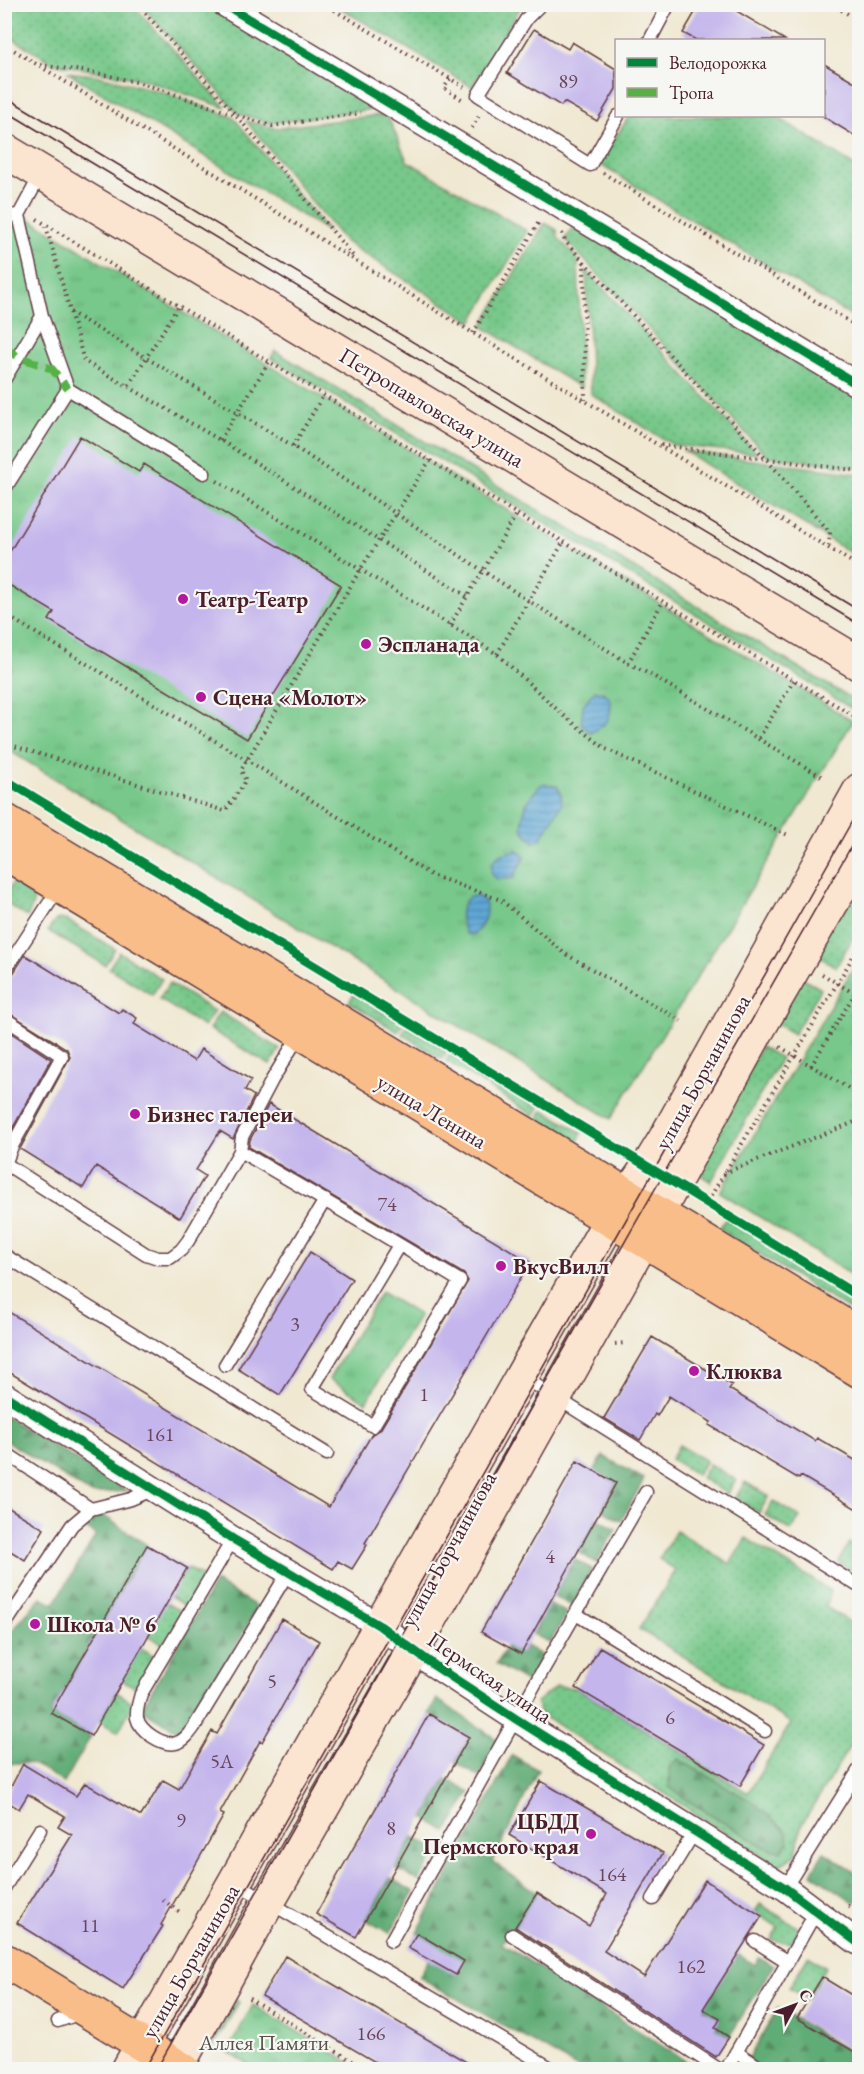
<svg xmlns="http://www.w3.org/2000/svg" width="864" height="2074" viewBox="0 0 864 2074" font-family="'EB Garamond',serif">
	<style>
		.grass { fill: url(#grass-dots); stroke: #60745a; stroke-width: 1.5 }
		.forest { fill: url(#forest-firs); stroke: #566650; stroke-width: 1.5 }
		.park { fill: url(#park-tufts); stroke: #60745a; stroke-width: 1.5 }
		.water { fill: url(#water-rules); stroke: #546380; stroke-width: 1.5 }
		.building { fill: #c4b6ec }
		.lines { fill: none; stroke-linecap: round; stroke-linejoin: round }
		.service-casing { stroke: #633d44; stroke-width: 15 }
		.minor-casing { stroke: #633d44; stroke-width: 27 }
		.secondary-casing { stroke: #633d44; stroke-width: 36 }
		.primary-casing { stroke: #633d44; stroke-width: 36 }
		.path { stroke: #633d44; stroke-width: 4; stroke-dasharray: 1.5 4.5; stroke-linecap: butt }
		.service { stroke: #fff; stroke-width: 12 }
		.minor { stroke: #fff; stroke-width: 24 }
		.secondary { stroke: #fce5d0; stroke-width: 33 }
		.primary { stroke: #f8bd89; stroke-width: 33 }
		.tram { stroke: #4a1f2b; stroke-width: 1.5 }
		.quiet { stroke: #57b146; stroke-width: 8; stroke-dasharray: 15 8; stroke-linecap: butt }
		.cycleway-casing { stroke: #f6f6f2; stroke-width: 13 }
		.cycleway { stroke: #00873e; stroke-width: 9 }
		.poi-dot { fill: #b5179e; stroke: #f6f6f2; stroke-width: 2 }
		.labels { text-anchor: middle; stroke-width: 4.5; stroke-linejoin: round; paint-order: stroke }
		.number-label { font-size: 20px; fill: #68455b }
		.street-label { font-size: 22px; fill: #4a1f2b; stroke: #f6f6f2 }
		.poi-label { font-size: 22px; font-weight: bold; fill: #4a1f2b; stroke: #f6f6f2; text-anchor: start }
		.park-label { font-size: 22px; fill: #585248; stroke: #f6f6f2 }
	</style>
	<defs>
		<pattern id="grass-dots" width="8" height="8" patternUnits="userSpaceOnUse" patternTransform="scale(1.5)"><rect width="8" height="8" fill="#77c88a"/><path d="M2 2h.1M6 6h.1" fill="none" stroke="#68ab77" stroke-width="1.8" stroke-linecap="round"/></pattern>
		<pattern id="forest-firs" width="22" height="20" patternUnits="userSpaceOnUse" patternTransform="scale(1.5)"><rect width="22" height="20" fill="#61ac76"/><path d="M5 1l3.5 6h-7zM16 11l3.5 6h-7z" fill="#528b61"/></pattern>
		<pattern id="park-tufts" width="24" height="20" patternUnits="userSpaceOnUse" patternTransform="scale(1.5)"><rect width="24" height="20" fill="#77c88a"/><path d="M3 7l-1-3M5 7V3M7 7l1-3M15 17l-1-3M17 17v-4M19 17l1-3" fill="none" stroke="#68ab77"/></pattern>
		<pattern id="water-rules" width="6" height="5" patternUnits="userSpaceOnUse" patternTransform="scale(1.5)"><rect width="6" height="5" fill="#5da7d5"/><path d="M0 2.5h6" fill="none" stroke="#4f87ad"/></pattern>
	</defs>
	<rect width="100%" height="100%" fill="#f6f6f2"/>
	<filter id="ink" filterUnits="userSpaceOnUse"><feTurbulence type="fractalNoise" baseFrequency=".0167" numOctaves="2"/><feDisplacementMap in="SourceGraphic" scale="12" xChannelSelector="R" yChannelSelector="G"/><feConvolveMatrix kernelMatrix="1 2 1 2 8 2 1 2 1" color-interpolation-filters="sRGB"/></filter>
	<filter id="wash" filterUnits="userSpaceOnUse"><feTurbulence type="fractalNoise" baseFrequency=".008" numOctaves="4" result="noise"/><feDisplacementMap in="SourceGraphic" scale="24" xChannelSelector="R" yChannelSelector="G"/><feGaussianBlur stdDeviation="1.35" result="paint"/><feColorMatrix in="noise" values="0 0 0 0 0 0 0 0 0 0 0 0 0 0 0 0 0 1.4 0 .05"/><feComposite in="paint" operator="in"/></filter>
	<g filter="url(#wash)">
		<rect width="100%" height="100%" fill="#f0e8d1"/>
		<path class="grass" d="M4,5H133L226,108L145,80L53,63L5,34Z
			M141,5H208L381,108L271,123L239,114Z
			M335,5H522L472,87Z
			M67,72L95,75L163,92L233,117L329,232Z
			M387,114L407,161L527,231L472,322L344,241L246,121L276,128Z
			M629,116H776L859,169V321L599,164Z
			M545,223L557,230L558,238L578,259L581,388L482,326Z
			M575,225L859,398V468L767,456L565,239Z
			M586,270L758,454L673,445L591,394Z
			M275,351L791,663L859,703L854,710L271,358Z
			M685,451L859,474V558L684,451Z
			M14,881C33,892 40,895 27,917L5,902V896Z
			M846,892L859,900V927L836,967L811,952Z
			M60,919L68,921L115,949L105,965L48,931L56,920Z
			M119,952L162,979L152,995L109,968Z
			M800,976L821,989L794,1034L773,1022Z
			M169,983L214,1011L204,1027L159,999Z
			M354,994L403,1024L398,1032L349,1002Z
			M220,1012L280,1049L270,1065L209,1029Z
			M407,1026L447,1051L442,1059L402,1034Z
			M761,1047L781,1058L711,1182L693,1170Z
			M451,1053L491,1077L485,1085L446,1061Z
			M493,1079L539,1107L534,1116L488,1087Z
			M543,1110L582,1133L577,1142L538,1118Z
			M726,1218L859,1300V1316L719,1229Z
			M679,1445L706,1461L697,1475L671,1459Z
			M709,1464L736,1480L727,1494L701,1478Z
			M745,1482L769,1496L759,1513L735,1499Z
			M773,1501L800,1517L791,1531L765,1515Z
			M676,1531L730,1564L746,1538L831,1591L826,1607L859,1628V1731L801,1826L796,1855L778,1866L539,1713L537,1702L557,1686L576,1688L748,1793L791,1723L639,1629L676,1570L659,1559Z
			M849,1543L859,1549V1575L838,1562Z
			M187,1568L205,1578L188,1608L170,1597Z
			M166,1603L184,1613L165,1645L148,1636Z
			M141,1648L158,1658L140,1690L122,1680Z
			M116,1692L134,1703L118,1732L99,1721Z
			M760,1904L797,1927L798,1931L792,1943L771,1940L778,1927L755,1912Z
			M808,1956L826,1967L807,1999L789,1988Z"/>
		<path class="forest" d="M5,1416L127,1491L91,1494L5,1440Z
			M603,1456L644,1479L621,1521L602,1510L616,1483L594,1471Z
			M101,1514L147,1545L51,1713L91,1736L64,1783C40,1768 34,1758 5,1765V1639L41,1597L54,1604L96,1535L83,1526Z
			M597,1518L616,1529L596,1563L578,1552Z
			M574,1559L592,1569L572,1606L554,1596Z
			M215,1582L258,1607L185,1735L141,1709Z
			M549,1604L567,1613L550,1643L533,1634Z
			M507,1646L521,1654L526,1646L543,1656L528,1683L496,1664Z
			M437,1699L499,1741L479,1777L455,1762L469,1737L429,1714Z
			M512,1755L538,1770L493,1862L537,1893L513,1931L501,1943L698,2069H580L419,1977L437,1946L417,1933Z
			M678,1759L753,1802L786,1831L789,1843L781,1851L768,1849L695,1805L669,1787V1767Z
			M446,1779L470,1792L447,1832L424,1818Z
			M413,1837L437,1850L419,1881L395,1868Z
			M824,1852L859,1875V1900L854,1902L811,1873Z
			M390,1878L414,1892L390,1933L366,1920Z
			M737,1954L755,1965L759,1958L773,1966L729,2037L715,2028L720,2019L703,2009Z
			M224,1993L239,2002L214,2047L198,2038Z
			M778,2008L859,2058V2069H752L747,2061Z"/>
		<path class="park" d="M28,218L853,721L611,1119L5,748L4,229Z
			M859,958V1280L720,1192Z
			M381,1292L419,1315L366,1402L329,1379Z
			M253,2005L360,2069H256L227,2052Z"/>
		<path class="water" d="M595,690L605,693L611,700C611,720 608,723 591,733L581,724L583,705Z
			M542,784L557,786L561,793L562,804L541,839L534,842L522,829C523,808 527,798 542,784Z
			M517,850L525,857L513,878L497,879L492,875C488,857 502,853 517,850Z
			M477,896L485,901C488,916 484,925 473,935L466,934C459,921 457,908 469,897Z"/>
		<g id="blocks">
			<path class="building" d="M700,4H725L785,40H696L683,33Z
				M534,29L568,49L572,42L616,69V89L597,121L564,102L561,106L507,73Z
				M824,64L860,85V139L824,117Z
				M80,436L139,472L144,464L341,585L247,739L49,620L54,612L4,582V561Z
				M25,955L119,1013L122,1009L137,1018L134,1024L194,1061L201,1049L251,1080L245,1090L254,1096L233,1139L220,1131L196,1170L205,1176L180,1218L96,1166L83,1188L20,1149L70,1057L67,1049L4,1010V980L11,977Z
				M4,1028L51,1059L6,1140H4Z
				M269,1104L530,1262L365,1543L367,1545L352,1569L338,1561L333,1569L4,1369V1309L329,1507L372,1434L380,1430L468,1281L464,1274L249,1147L250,1140Z
				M310,1252L352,1279L280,1395L238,1369Z
				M652,1337L732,1385L729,1389L815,1441L817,1438L860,1463V1511L801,1476L799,1479L709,1425L711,1422L669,1396L657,1416L655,1414L640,1440L604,1418Z
				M577,1461L616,1483L521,1654L481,1632Z
				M4,1505L44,1529L25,1560L4,1547Z
				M147,1545L187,1568L91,1736L51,1713Z
				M282,1619L319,1641L262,1742L260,1741L220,1813L224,1815L161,1925L163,1926L123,1989L17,1923L72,1835L58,1827L65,1816L28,1794L19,1809L4,1800L23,1764L76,1796L85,1783L141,1816L163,1780L179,1789L212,1731L217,1734Z
				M600,1647L764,1745L740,1786L576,1688Z
				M429,1714L469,1737L356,1937L316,1914Z
				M541,1781L663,1853L604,1951L644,1977L705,1880L762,1916L703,2009L720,2019L715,2028L729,2037L716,2057L515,1927L537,1893L589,1926L607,1894L509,1835Z
				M417,1933L464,1961L456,1975L408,1948Z
				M285,1956L480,2070H389L262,1996Z
				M822,1977L860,2000V2055L797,2018Z"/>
		</g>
	</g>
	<g filter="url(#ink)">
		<use href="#blocks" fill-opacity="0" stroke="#633d44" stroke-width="1.5"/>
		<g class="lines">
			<g class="service-casing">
				<path id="service" d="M541,4L527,18L478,95L590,165L618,116
					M650,40L669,4
					M4,216L19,215L41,174
					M4,380L42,316
					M68,389L204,473
					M4,490L68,389L42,316L19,215
					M4,972L59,888
					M4,1018L62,1056L12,1146L4,1167
					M240,1151C314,1194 387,1237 460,1281L373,1426L312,1389L399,1245
					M6,1164L146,1254L158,1258H170L181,1250L188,1241L240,1151L242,1137L272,1080L301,1032
					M4,1255L327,1454
					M225,1365L325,1200
					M523,1377L860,1587
					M4,1452L91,1509L72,1525L4,1626
					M91,1509L131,1499L154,1489
					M233,1539L141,1694C139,1702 136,1709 137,1718C140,1731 162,1746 176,1743C184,1741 189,1734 194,1727L289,1571
					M576,1614L765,1731
					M235,1882L554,2070
					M4,1888L40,1830
					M785,1888L860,1768
					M653,1899L695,1831
					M512,1935L720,2070
					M391,1941L544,1668L646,1492
					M755,1941L788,1962
					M58,2021L81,2013
					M736,2052L764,2070
					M726,2070L816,1912"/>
			</g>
			<g class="minor-casing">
				<path id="minor" d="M224,4L860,386
					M4,1395L233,1539L380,1626L435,1666L516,1719L785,1888L857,1942"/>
			</g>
			<g class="secondary-casing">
				<path id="secondary" d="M4,150L860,664
					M128,2070L611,1219L648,1167L665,1139L860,790
					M175,2070L268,1902L413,1650L621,1280L756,1033L860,854"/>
			</g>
			<g class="primary-casing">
				<path id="primary" d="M4,820L860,1335
					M4,852L860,1371
					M4,1960L184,2070"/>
			</g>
			<path class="path" d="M137,4L236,115L272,126L361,113
				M324,4L464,87
				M831,4L860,21
				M4,44L473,333L860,567
				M40,65L97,73L144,84L236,115L353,256
				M450,79L444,88L463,100
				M472,128L480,114
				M603,173L860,328
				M37,219L517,514L859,719
				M46,226L84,361L220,440L467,596
				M562,233L565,241L584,262L585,400
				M584,262L766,459L830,532L829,548
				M70,312L293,446L529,601L628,663L653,676L824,778
				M473,333L540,220
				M129,385L178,307
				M220,440L269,362
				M661,445L860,471
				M293,446L323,396
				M217,481L497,654L562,714L606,749L790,836
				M4,614L247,760L431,875L501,900L564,953L681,1021
				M450,625L517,514
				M497,654L564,541
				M628,663L663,601
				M759,738L794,680
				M4,743L225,811L246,781L241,770L360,570L430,460
				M822,974L860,997
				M780,1047L860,1095
				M811,1066L860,985
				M852,1091L860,1115
				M724,1173L860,1120
				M711,1196L860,945
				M615,1344L626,1343
				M163,1900L181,1913
				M848,1906L860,1904
				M249,1998L367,2070"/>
			<use href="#service" class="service"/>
			<use href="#minor" class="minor"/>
			<use href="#secondary" class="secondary"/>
			<use href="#primary" class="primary"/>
			<path class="tram" d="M4,96L860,611
				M4,110L860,625
				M144,2070L860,807
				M156,2070L631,1231L860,831"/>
			<path class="quiet" d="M4,348L19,357L52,369L68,389"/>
			<g class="cycleway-casing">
				<path id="cycleway" d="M224,4L860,386
					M4,779L655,1171L860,1297
					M4,1395L233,1539L380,1626L435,1666L516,1719L785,1888L857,1942"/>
			</g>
			<use href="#cycleway" class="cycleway"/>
		</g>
	</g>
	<g class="poi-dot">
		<circle cx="183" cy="599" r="6"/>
		<circle cx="366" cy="644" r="6"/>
		<circle cx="201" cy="697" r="6"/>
		<circle cx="135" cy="1114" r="6"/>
		<circle cx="501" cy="1266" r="6"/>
		<circle cx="694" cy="1371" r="6"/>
		<circle cx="35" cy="1624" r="6"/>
		<circle cx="591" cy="1834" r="6"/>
	</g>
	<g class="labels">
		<g class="number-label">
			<text x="568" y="88">89</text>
			<text x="387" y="1211">74</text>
			<text x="295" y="1331">3</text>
			<text x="424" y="1401">1</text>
			<text x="160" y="1441">161</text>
			<text x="550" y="1563">4</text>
			<text x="272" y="1688">5</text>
			<text x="670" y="1724">6</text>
			<text x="222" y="1768">5А</text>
			<text x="181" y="1827">9</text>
			<text x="391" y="1835">8</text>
			<text x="612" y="1881">164</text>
			<text x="90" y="1932">11</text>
			<text x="691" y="1973">162</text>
			<text x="371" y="2040">166</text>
		</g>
		<g class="street-label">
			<text transform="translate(432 407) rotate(31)" y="8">Петропавловская улица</text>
			<text transform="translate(702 1072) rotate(-61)" y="8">улица Борчанинова</text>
			<text transform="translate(432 1111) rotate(31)" y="8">улица Ленина</text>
			<text transform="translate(448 1549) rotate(-61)" y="8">улица Борчанинова</text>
			<text transform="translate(490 1677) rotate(34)" y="8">Пермская улица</text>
			<text transform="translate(190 1961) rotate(-60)" y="8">улица Борчанинова</text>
		</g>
		<g class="poi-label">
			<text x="195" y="607">Театр-Театр</text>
			<text x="378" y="652">Эспланада</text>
			<text x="213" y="705">Сцена «Молот»</text>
			<text x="147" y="1122">Бизнес галереи</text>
			<text x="513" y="1274">ВкусВилл</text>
			<text x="706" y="1379">Клюква</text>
			<text x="47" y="1632">Школа № 6</text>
			<text x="579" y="1829" text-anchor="end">ЦБДД<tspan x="579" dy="25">Пермского края</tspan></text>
		</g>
		<g class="park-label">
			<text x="264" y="2050">Аллея Памяти</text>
		</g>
	</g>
	<rect width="864" height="2074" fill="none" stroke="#f6f6f2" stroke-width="24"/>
	<rect x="615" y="39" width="210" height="78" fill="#f6f6f2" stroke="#b1a0a2" stroke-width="1.5"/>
	<rect x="627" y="58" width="30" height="9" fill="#00873e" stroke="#b1a0a2" stroke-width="1.5"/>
	<text x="669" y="69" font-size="18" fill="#4a1f2b">Велодорожка</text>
	<rect x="627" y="88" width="30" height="9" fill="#57b146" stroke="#b1a0a2" stroke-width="1.5"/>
	<text x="669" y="99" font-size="18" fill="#4a1f2b">Тропа</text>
	<g transform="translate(795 2005) rotate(49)" stroke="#f6f6f2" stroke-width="4.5" paint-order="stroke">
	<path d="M0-4.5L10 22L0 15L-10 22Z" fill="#4a1f2b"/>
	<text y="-9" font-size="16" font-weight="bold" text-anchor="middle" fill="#4a1f2b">С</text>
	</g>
</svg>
